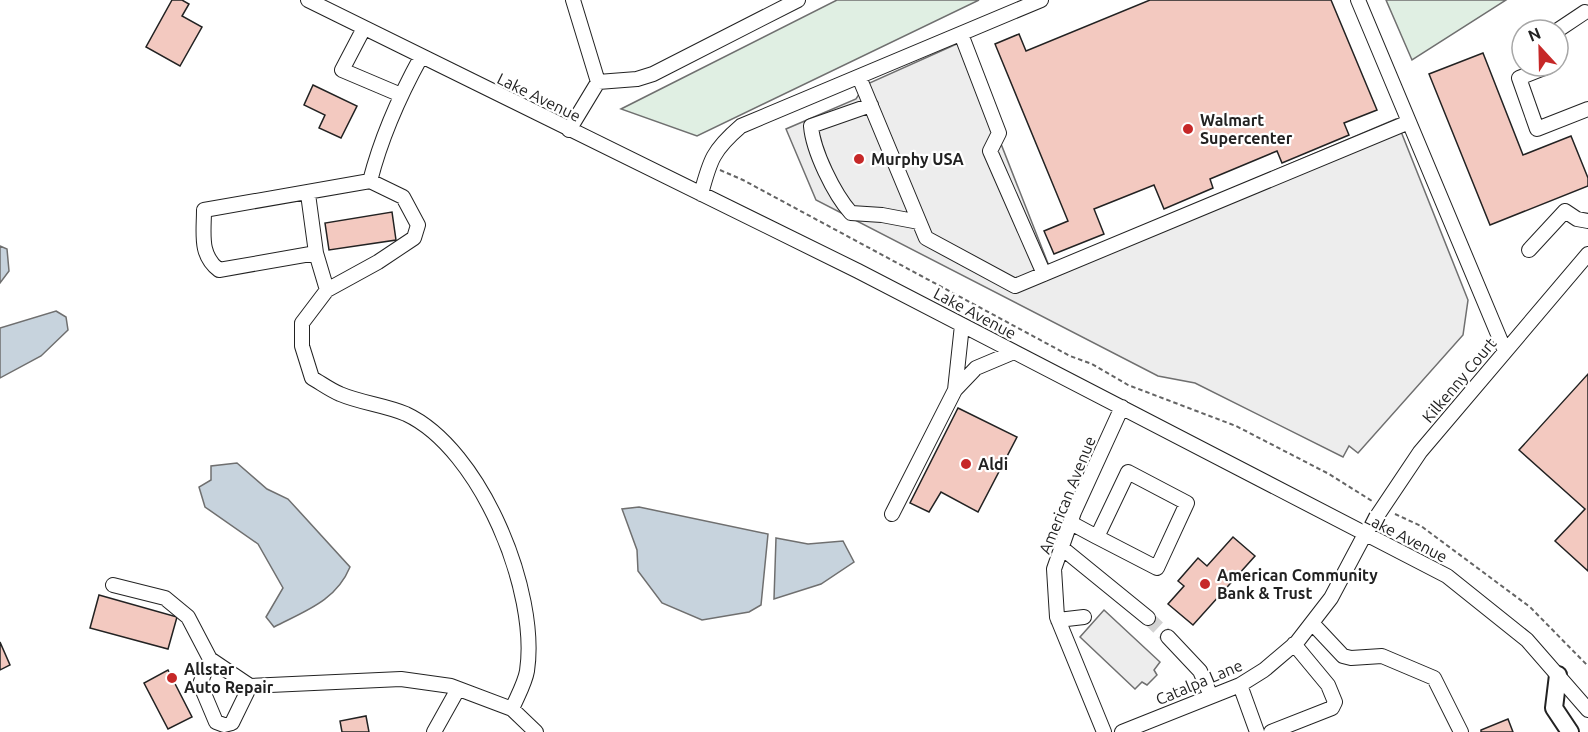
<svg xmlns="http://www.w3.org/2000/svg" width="1588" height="732" viewBox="0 0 1588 732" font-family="Ubuntu,sans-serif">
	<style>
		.green { fill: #e0efe3; stroke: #6f6f6f; stroke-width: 1.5 }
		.parking { fill: #ededed; stroke: #6f6f6f; stroke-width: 1.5 }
		.water { fill: #c7d3dd; stroke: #6f6f6f; stroke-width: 1.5 }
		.building { fill: #f3c9c0; stroke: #222; stroke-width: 1.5 }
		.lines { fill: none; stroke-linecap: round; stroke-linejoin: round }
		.minor-tunnel { stroke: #d3d3d3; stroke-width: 14; stroke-dasharray: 14 7; stroke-linecap: butt }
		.minor-casing { stroke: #222; stroke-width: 16 }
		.major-casing { stroke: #222; stroke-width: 20 }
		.path { stroke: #646464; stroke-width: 2; stroke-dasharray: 4.5 3; stroke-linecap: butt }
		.minor { stroke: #fff; stroke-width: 14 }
		.major { stroke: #fff; stroke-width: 16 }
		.poi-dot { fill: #c62828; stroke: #fff; stroke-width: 2 }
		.labels { text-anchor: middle; stroke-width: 4.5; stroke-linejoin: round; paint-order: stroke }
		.street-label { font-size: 16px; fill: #222; stroke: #fff }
		.poi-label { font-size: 16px; font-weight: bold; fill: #222; stroke: #fff; text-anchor: start }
	</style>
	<rect width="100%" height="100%" fill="#fff"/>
	<path class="green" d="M837,0H979L697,136L621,109Z
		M1386,0H1506L1412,60Z"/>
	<path class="parking" d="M961,42L1049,266L1396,119L1468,300L1463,335L1358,453L1349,446L1343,457L1195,383L1158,376L816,200L786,129L856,99L865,85Z
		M1104,610L1160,662L1154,670L1157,675L1147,685L1142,682L1135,689L1080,637Z"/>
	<path class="water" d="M0,246L7,249L9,271L0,283Z
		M56,311L66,317L68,330L41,356L0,378V328Z
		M237,463L267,489L288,499L350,567C336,601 305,611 274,627L266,617L283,588L258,544L205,507L199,487L211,480V466Z
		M639,507L768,534L761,605L749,612L702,620L662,603L638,571L637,550L622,509Z
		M776,538L808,544L843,541L854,562L821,584L774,599Z"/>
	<path class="building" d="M172,0H182L189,4L182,16L202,27L180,66L146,47Z
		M1150,0H1331L1377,110L1344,123L1349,135L1282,163L1277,151L1210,179L1213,188L1164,209L1154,185L1094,209L1104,234L1054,254L1044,231L1068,221L995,44L1019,34L1026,51Z
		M1483,53L1523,155L1571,136L1588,178V186L1490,225L1429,74Z
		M313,85L357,106L341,138L319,128L325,115L304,105Z
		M392,212L396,240L329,250L325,223Z
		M1588,374V571L1555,541L1585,509L1519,450Z
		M958,408L1017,437L978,512L941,492L929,512L910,503Z
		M1233,537L1255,556L1193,625L1168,604L1184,586L1178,581L1198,558L1207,566Z
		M99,595L177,617L168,649L90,628Z
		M0,642L10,665L0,670Z
		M168,670L192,717L168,729L144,683Z
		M366,716L369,732H342L340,721Z
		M1508,719L1513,732H1481V730Z"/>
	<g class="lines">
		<path class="minor-tunnel" d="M1148,618L1168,637"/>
		<g class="minor-casing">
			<path id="minor" d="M308,0L858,271L1447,576L1527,640L1588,710
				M1358,0L1505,351
				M364,28L342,70L401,95
				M1558,30L1585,12
				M961,34L999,133L990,151L1044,274
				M1549,66L1519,78L1537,129L1588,109
				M859,77L926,238L1015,286L1409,122
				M598,82L637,79L653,74L798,0
				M871,105L811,126C813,151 834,194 851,213L882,215L919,222
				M569,130L598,82L573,0
				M370,181C381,138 399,97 421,57
				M308,194L316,253L327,290
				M701,194C710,160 713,150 741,126L1041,0
				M1529,250L1565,211L1577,219L1588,221
				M316,253L219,270C199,255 204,233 204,210L370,181L403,197L418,225L414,238L378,262L327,290L302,323V346L312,378C321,383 330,390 340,394C361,403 385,405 406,414C481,449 539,592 527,671C525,683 517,697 512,709
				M955,390L962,325
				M892,514L955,390L976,368L1014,352
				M1071,523L1097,537L1128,472L1187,503L1157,568L1097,537
				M1062,548L1148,618
				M113,585L165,598L188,617L210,659L250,686
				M1058,620L1084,617
				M1312,623L1343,656L1351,658L1382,656L1434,678L1461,732
				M1168,637L1200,671L1211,696
				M210,659L200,684L216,722L224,725L232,723L250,686
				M1240,685L1257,732
				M250,686L401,679L451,686L512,709L536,732
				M434,732L458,689
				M1104,732L1057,617L1054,569L1074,512L1122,407
				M1122,732L1240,685L1264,670L1297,642L1331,598L1365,534L1420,452L1588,254
				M1271,732L1332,708L1335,702L1328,685L1294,644"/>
		</g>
		<g class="major-casing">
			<path id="major" d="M1558,675L1554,708L1570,732"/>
		</g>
		<path class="path" d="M720,170L743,180L1070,356L1092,364L1128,385L1236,426L1329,474L1372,501
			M1395,514L1421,526L1530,607L1588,666"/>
		<use href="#minor" class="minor"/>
		<use href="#major" class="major"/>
	</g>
	<g class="poi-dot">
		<circle cx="1188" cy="129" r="6"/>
		<circle cx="859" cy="159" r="6"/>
		<circle cx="966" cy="464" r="6"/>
		<circle cx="1205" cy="584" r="6"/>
		<circle cx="172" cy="678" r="6"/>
	</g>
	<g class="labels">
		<g class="street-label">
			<text transform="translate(539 97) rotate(26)" y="6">Lake Avenue</text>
			<text transform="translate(975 313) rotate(28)" y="6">Lake Avenue</text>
			<text transform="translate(1459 380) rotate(-50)" y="6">Kilkenny Court</text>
			<text transform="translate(1067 495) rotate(-68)" y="6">American Avenue</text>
			<text transform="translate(1406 537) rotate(27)" y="6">Lake Avenue</text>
			<text transform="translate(1199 682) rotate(-23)" y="6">Catalpa Lane</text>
		</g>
		<g class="poi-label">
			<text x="1200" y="126">Walmart<tspan x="1200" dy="18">Supercenter</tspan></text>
			<text x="871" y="165">Murphy USA</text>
			<text x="978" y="470">Aldi</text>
			<text x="1217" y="581">American Community<tspan x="1217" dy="18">Bank &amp; Trust</tspan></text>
			<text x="184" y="675">Allstar<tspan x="184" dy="18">Auto Repair</tspan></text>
		</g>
	</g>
	<g transform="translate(1540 48) rotate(338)"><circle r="28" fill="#ffffff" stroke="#a7a7a7" stroke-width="1.5"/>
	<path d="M0-4.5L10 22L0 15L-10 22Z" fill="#c62828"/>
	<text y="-9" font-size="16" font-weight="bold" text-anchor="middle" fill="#222222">N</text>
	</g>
</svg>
